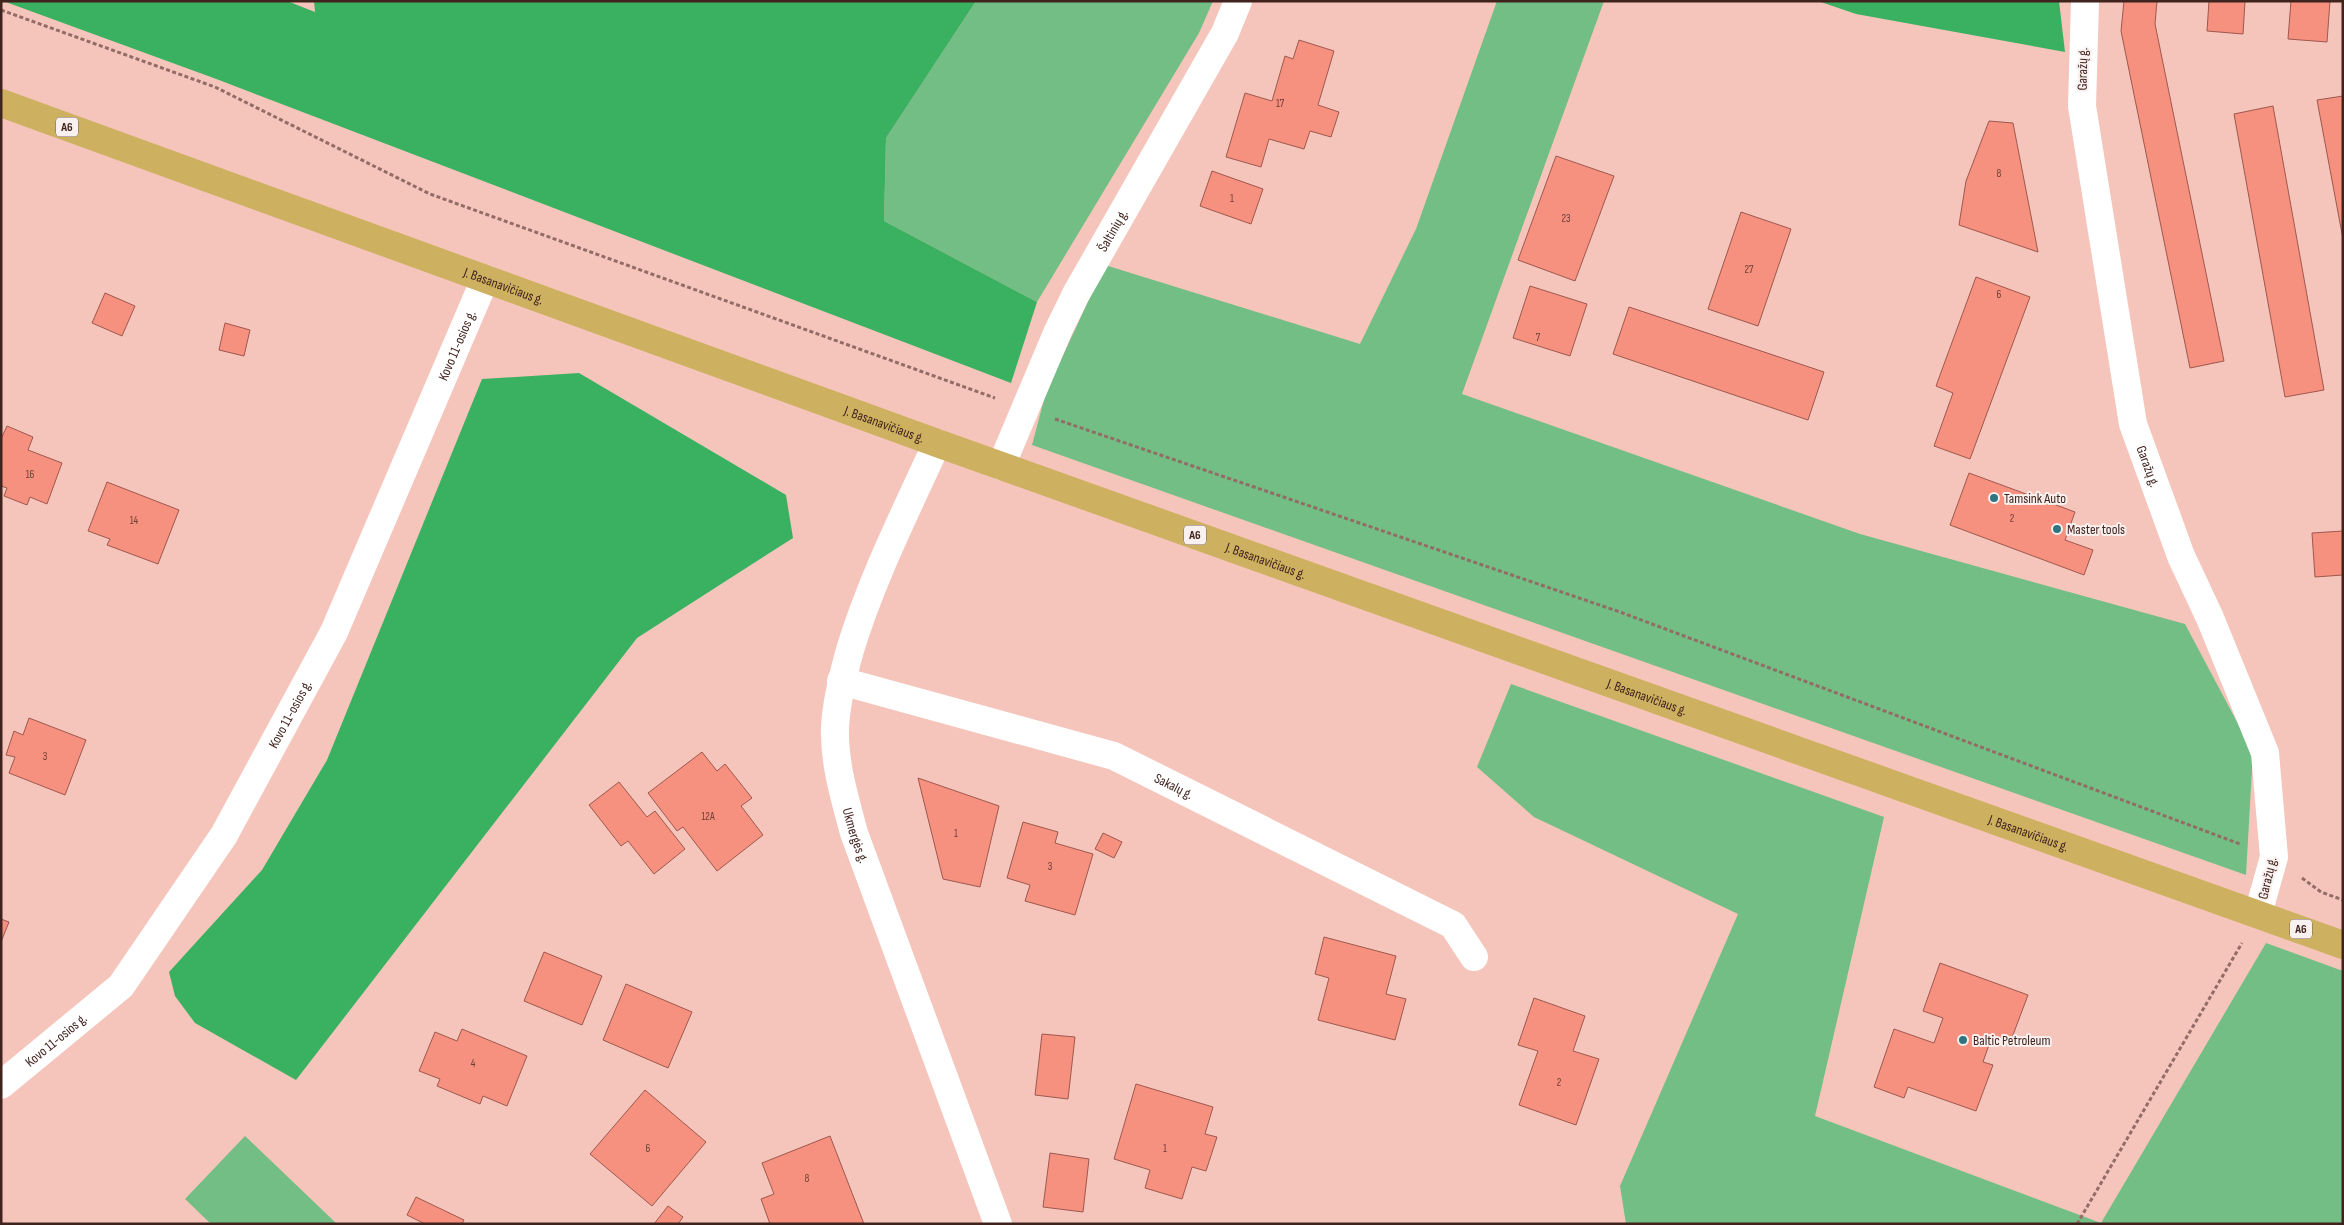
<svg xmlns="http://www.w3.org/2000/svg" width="2344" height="1225" viewBox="0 0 2344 1225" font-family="'Sofia Sans Condensed',sans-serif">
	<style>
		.green { fill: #72be84 }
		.forest { fill: #39b160 }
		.building { fill: #f6907f; stroke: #9e584d }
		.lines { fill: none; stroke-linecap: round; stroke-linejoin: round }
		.path { stroke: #926c65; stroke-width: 3; stroke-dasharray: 4 2.5; stroke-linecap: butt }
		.minor { stroke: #fff; stroke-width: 28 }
		.highway { stroke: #ceb160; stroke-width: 28 }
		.poi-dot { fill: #2e7580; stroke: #f9f1ef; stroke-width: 2 }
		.labels { text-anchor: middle; stroke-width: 4; stroke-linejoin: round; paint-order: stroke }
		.number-label { font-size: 11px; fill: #6e3e36 }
		.shield { fill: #f9f1ef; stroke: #78615d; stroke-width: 1 }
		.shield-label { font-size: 12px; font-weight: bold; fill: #41231e }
		.street-label { font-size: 14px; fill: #41231e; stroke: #f9f1ef }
		.poi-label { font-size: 14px; fill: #41231e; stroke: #f9f1ef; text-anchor: start }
	</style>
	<rect width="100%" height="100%" fill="#f5c5bc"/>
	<path class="green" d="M976,1H1213L1199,33L1037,302L884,221L886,138Z
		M1497,1H1604L1462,394L1860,534L2185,624L2253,752L2246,875L1032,445L1046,392L1105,265L1360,344L1416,229Z
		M1511,684L1884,817L1815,1116L2101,1223L2266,943L2343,971V1224H1626L1620,1186L1738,914L1534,817L1477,767Z
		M245,1136L337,1224H211L185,1199Z"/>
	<path class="forest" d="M3,1H287L315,12L314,1H976L886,138L884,221L1037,302L1011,383L219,80Z
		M1818,1H2059L2065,52L1856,14Z
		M579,373L786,495L793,538L637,638L296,1080L195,1023L175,996L169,972L262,870L327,760L482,379Z"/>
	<path class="building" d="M2124,1H2157L2155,24L2224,361L2190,368L2121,31Z
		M2209,1H2245L2243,34L2207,31Z
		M2291,1H2330L2327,42L2288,39Z
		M1299,40L1334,51L1318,105L1339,112L1331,137L1310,131L1304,149L1269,139L1261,167L1226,157L1245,93L1272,101L1285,56L1293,59Z
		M2343,96V239L2317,100Z
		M2273,106L2324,390L2285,397L2234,114Z
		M1989,121L2013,123L2038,252L1959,225L1966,181Z
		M1556,156L1614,176L1575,281L1518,260Z
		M1212,171L1263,189L1251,224L1200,206Z
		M1741,212L1791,229L1758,326L1708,309Z
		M1976,277L2030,297L1970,459L1934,446L1953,393L1936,386Z
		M1530,286L1587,304L1570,356L1513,338Z
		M105,293L135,306L122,336L92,323Z
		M1629,307L1824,372L1808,420L1613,354Z
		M225,323L250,330L244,356L219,350Z
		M7,426L33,437L28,450L62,463L47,504L30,497L27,505L4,496L7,488L1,486V439Z
		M1969,473L2075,512L2065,540L2093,550L2084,575L1950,525Z
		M107,482L179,510L158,564L107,545L110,539L88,531Z
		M2343,531V575L2315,577L2312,533Z
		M29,718L86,740L65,795L9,773L15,757L6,755L14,731L23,735Z
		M702,752L717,771L725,764L752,798L741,806L763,835L717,871L683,827L677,831L648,793Z
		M918,778L999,806L980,887L943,879Z
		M619,782L647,817L655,811L685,849L654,874L628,841L621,846L589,805Z
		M1023,822L1058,832L1055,843L1093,854L1075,915L1025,901L1030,885L1007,878Z
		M1103,833L1122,842L1114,858L1095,849Z
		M1,919L9,922L1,942Z
		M1324,937L1396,956L1386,994L1406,999L1395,1040L1318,1020L1329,978L1315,974Z
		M544,952L602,976L582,1025L524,1001Z
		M1940,963L2028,995L2010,1043L1992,1036L1983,1062L1993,1065L1976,1111L1908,1087L1904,1098L1874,1087L1894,1029L1934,1043L1943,1018L1923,1011Z
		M626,984L692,1012L668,1068L603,1040Z
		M1534,998L1585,1016L1573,1051L1599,1059L1576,1125L1519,1105L1538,1051L1518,1045Z
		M462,1029L527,1056L507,1106L483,1096L480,1104L437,1086L440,1079L419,1071L435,1032L457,1041Z
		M1042,1034L1075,1037L1068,1099L1035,1095Z
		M1136,1084L1213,1107L1205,1134L1217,1137L1206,1171L1192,1167L1182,1199L1145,1188L1150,1170L1114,1159Z
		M645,1090L706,1142L652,1206L590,1154Z
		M830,1136L864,1224H770L761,1199L774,1194L762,1163Z
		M1050,1153L1089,1159L1083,1212L1043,1207Z
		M416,1197L464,1220L462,1224H425L407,1215Z
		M668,1206L683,1217L678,1224H654Z"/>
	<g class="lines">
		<path class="path" d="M1,10L215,87L430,194L995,398
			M1055,419L1620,612L2240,844
			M2302,878L2321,892L2343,900
			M2077,1224L2242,943"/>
		<g class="minor">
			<path id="s1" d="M2085,1L2082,106L2133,424L2181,556L2210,618L2265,753L2274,857L2258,914"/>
			<path id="s2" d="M937,443C906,511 872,578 850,650C843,675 836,702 835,728C834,764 845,799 854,833L998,1224"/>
			<path id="s3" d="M1001,466L1058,331L1076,294L1225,33L1238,1"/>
			<path id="s4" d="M841,681L1114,756L1453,925L1474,957"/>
			<path id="s5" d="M1,1085L121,986L224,835L334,632L485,279"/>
		</g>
		<path class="highway" id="s6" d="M1,103L937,443L2343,945"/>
	</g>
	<g class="poi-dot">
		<circle cx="1994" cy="498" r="5"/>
		<circle cx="2057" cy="529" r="5"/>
		<circle cx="1963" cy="1040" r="5"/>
	</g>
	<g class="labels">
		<g class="number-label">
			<text x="1280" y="107">17</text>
			<text x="1999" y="177">8</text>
			<text x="1232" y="202">1</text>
			<text x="1566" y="222">23</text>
			<text x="1749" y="273">27</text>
			<text x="1999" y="298">6</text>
			<text x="1538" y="341">7</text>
			<text x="30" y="478">16</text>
			<text x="2012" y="522">2</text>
			<text x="134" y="524">14</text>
			<text x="45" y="760">3</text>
			<text x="708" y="820">12A</text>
			<text x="956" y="837">1</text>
			<text x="1050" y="870">3</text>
			<text x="473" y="1067">4</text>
			<text x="1559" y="1086">2</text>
			<text x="648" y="1152">6</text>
			<text x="1165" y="1152">1</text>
			<text x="807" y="1182">8</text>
		</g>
		<g class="shield">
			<rect x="56" y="117.5" width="22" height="19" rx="4"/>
			<rect x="1184" y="525.5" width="22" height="19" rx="4"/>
			<rect x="2290" y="919.5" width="22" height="19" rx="4"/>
		</g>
		<g class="shield-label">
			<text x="67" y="131">A6</text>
			<text x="1195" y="539">A6</text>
			<text x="2301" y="933">A6</text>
		</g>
		<g class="street-label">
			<text transform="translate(2082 69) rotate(-89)" y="5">Garažų g.</text>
			<text dy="5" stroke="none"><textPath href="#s3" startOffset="261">Šaltinių g.</textPath></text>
			<text dy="5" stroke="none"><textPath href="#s6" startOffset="535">J. Basanavičiaus g.</textPath></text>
			<text dy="5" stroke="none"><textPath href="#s5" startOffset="881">Kovo 11-osios g.</textPath></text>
			<text dy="5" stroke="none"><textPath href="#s6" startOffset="940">J. Basanavičiaus g.</textPath></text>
			<text dy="5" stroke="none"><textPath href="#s1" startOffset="472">Garažų g.</textPath></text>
			<text dy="5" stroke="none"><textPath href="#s6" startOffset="1345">J. Basanavičiaus g.</textPath></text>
			<text dy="5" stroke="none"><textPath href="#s6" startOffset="1750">J. Basanavičiaus g.</textPath></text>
			<text dy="5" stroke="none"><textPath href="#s5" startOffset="476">Kovo 11-osios g.</textPath></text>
			<text dy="5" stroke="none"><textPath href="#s4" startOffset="350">Sakalų g.</textPath></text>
			<text dy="5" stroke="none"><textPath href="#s6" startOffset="2155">J. Basanavičiaus g.</textPath></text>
			<text dy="5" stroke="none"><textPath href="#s2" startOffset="414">Ukmergės g.</textPath></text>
			<text transform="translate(2267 878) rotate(-77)" y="5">Garažų g.</text>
			<text dy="5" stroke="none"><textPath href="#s5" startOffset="71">Kovo 11-osios g.</textPath></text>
		</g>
		<g class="poi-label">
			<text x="2004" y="503">Tamsink Auto</text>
			<text x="2067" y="534">Master tools</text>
			<text x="1973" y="1045">Baltic Petroleum</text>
		</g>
	</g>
	<rect width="2344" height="1225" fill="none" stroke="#41231e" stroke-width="5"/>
</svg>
